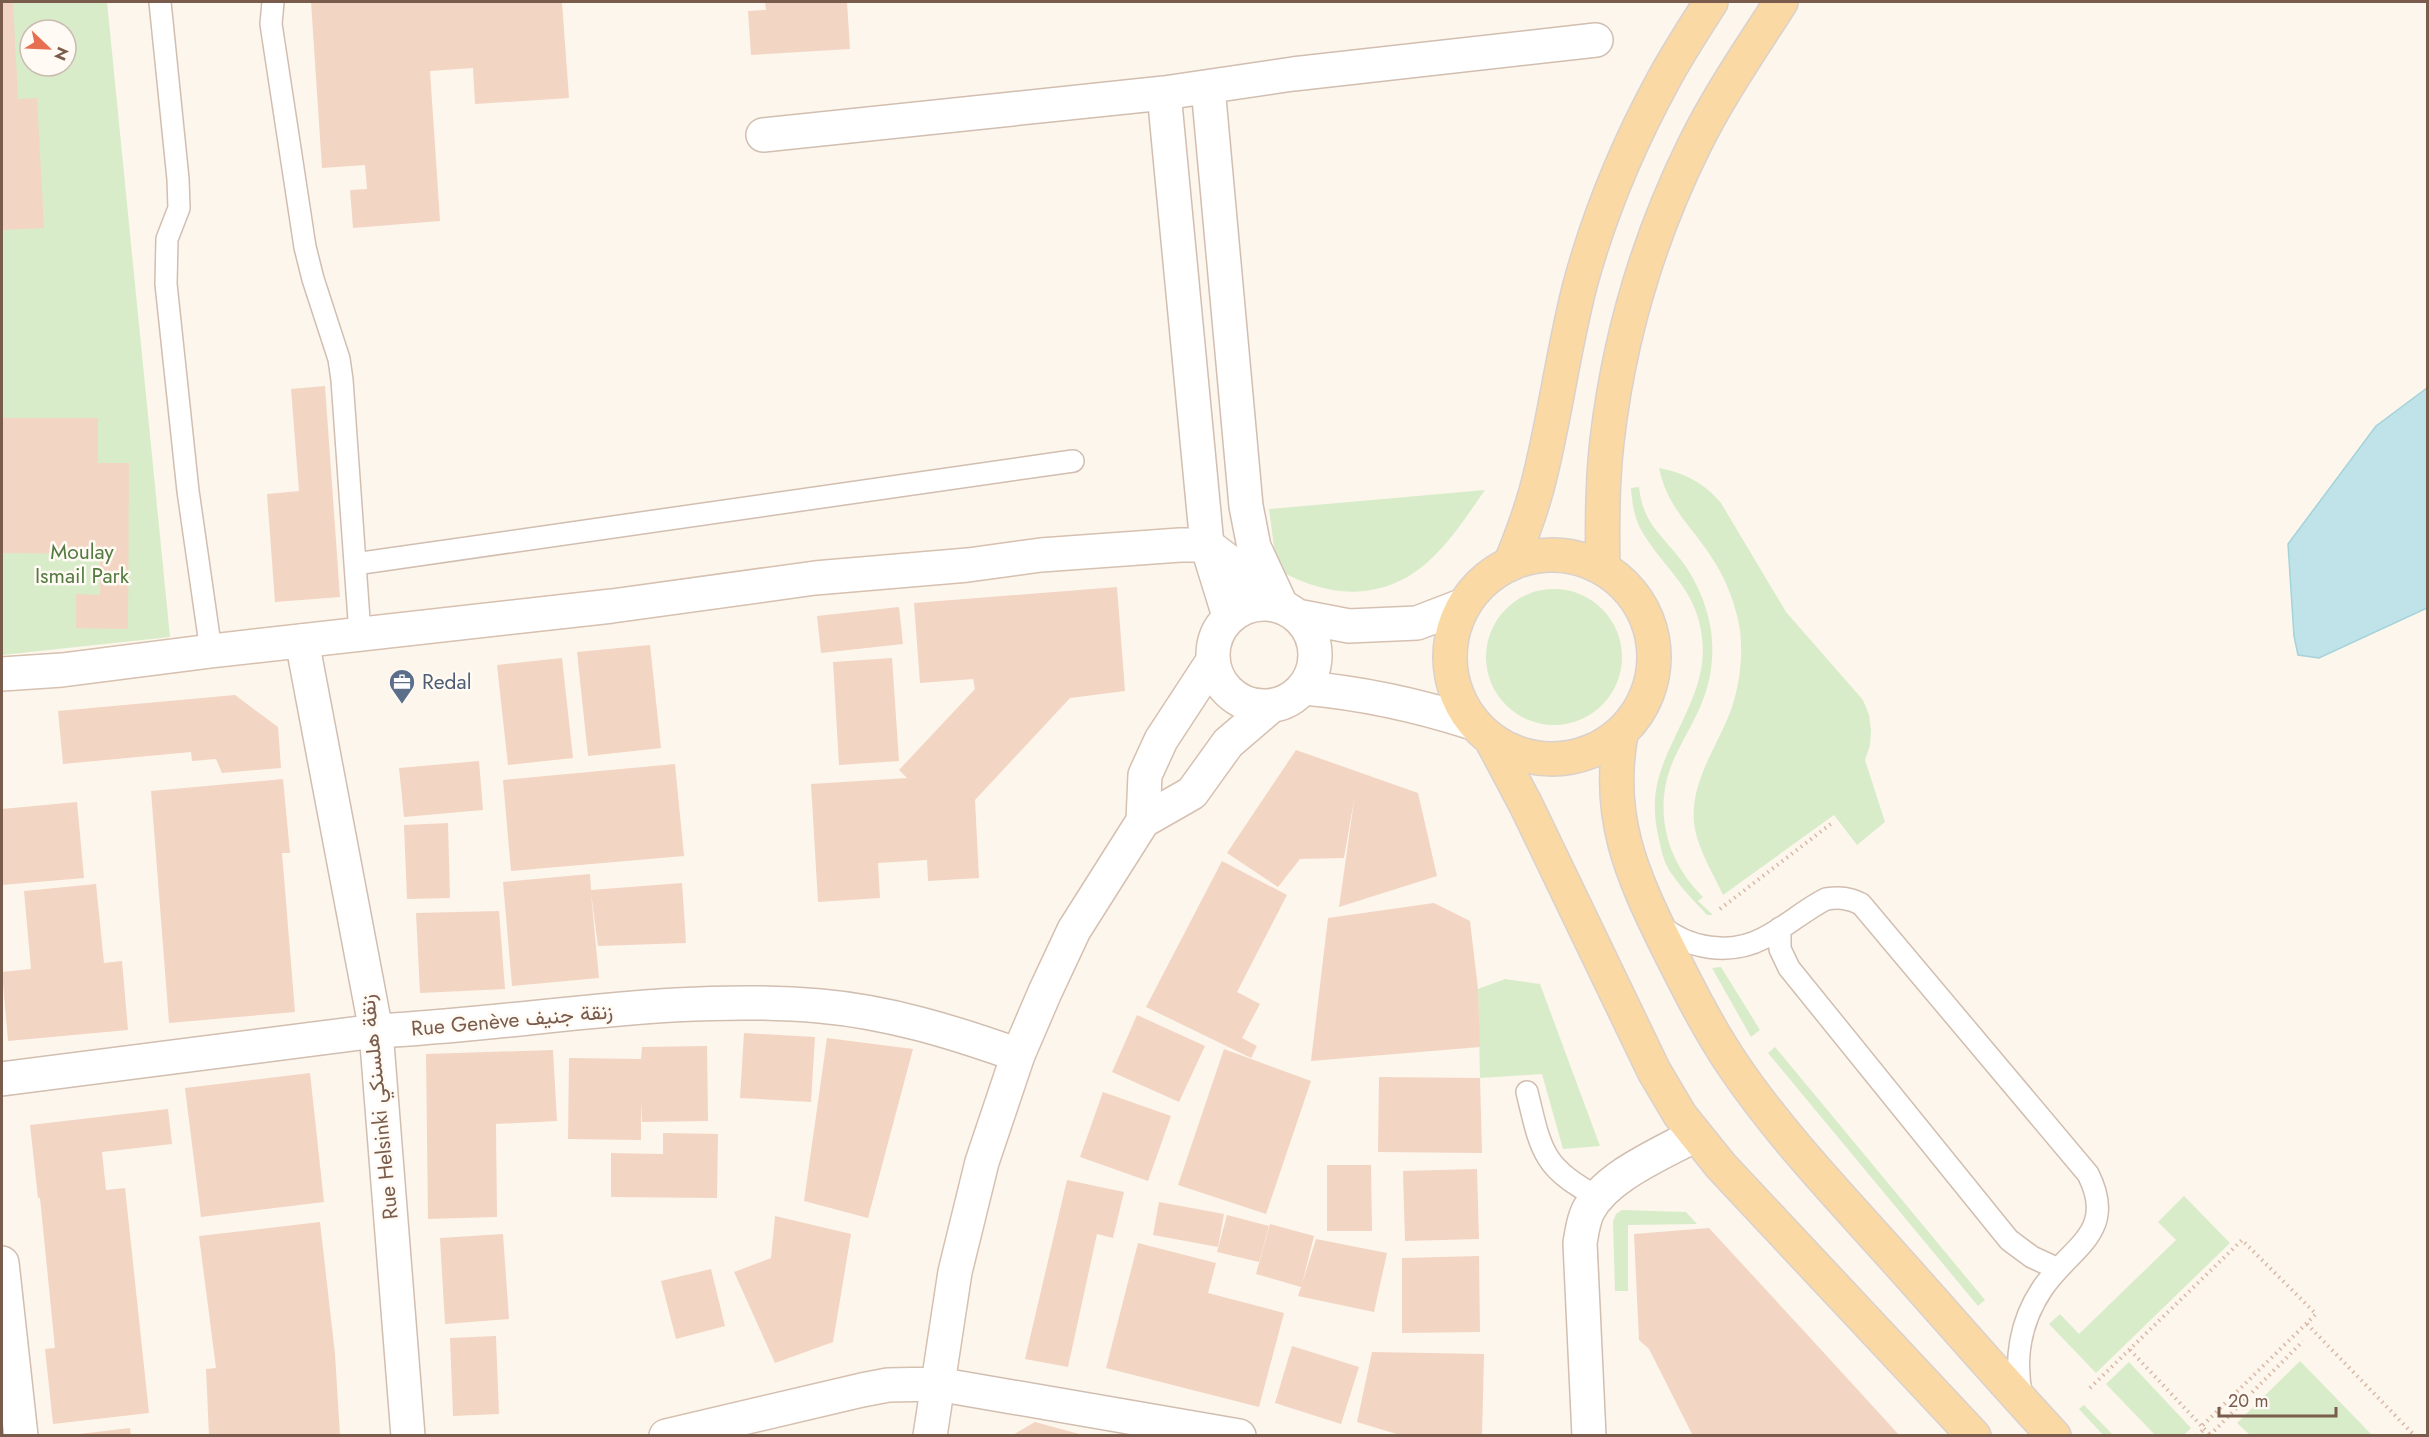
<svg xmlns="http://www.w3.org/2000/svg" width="2429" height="1437" viewBox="0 0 2429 1437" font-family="Jost,Vazirmatn,sans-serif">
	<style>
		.green { fill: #d8ecc9; fill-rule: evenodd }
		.water { fill: #bfe3e8; stroke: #a5d3da; stroke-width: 1.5 }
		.building { fill: #f3d5c3 }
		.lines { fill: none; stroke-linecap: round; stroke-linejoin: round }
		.lane-casing { stroke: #d1beb0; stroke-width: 24 }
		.street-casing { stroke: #d1beb0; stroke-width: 36 }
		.secondary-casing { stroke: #d6c0b0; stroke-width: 36 }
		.primary-casing { stroke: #dad1cd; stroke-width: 36 }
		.path { stroke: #d9b8a5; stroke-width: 4; stroke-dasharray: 1.5 4.5; stroke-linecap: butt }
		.lane { stroke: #fff; stroke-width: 21 }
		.street { stroke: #fff; stroke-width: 33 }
		.secondary { stroke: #fff; stroke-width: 33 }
		.primary { stroke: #fbd9a5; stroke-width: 33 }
		.labels { text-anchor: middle; stroke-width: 5; stroke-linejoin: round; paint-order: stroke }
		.park-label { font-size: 21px; fill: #537a41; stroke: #fffaf3 }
		.service-label { font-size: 21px; fill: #4e5e75; stroke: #fffaf3; text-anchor: start }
		.street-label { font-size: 21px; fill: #7a5c4d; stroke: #fffaf3 }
	</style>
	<rect width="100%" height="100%" fill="#fdf6ec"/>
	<path class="green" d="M2,2H107L170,637L2,655ZM30,30H66V66H30Z
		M1659,468C1685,473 1704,483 1721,503L1786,612L1863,700L1869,715L1871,730L1870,745L1865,760L1885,822L1857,845L1834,815L1723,895C1713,873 1697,848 1694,823C1690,780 1719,745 1732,707C1740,682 1743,656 1740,630C1736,605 1726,579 1712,558C1691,525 1668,509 1659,468Z
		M1639,487C1643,523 1660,533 1681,560C1701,586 1715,624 1712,658C1710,699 1691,723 1674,759C1652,808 1666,861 1703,897L1698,901L1713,915H1707C1695,902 1682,889 1671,873C1663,862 1661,848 1658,835C1648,788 1663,763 1682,722C1695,695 1706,668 1702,638C1697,587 1662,568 1640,528C1634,516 1632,502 1631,488Z
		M1485,490C1470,511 1455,535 1437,553C1391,602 1332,601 1277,569L1269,509Z
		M1486 657a68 68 0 1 1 136 0a68 68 0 1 1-136 0Z
		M1721,967L1760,1030L1751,1037L1712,968Z
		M1505,979L1540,984L1600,1146L1563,1149L1542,1074L1480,1078L1478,989Z
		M1775,1047L1985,1300L1978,1306L1768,1053Z
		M2184,1196L2230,1243L2096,1373L2049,1324L2060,1314L2079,1334L2176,1240L2158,1222Z
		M1622,1210L1686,1212L1697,1224L1628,1225V1291H1615L1613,1221L1616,1214Z
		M2300,1361L2372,1435H2250L2237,1423Z
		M2129,1362L2191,1428L2184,1435H2155L2106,1384Z
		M2084,1405L2113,1435H2103L2079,1409Z"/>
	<path class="water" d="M2427,388V608L2319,658L2298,655L2294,636L2288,544L2376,426Z"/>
	<path class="building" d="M2,2H13L18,99L37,98L44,228L2,230Z
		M311,2H562L569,98L475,104L473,68L430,71L440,221L353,228L350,190L367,189L365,165L322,168Z
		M765,2H847L850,49L751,55L748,11L766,10Z
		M325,386L340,597L275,602L267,494L299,491L291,389Z
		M2,418H98V463H129L128,629L76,628V594L100,595V554L2,553Z
		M1117,587L1125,691L1070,698L975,800L979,878L928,881L927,860L878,863L880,898L818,902L811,784L907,778L899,770L975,689L973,679L920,683L914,603Z
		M899,607L903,644L821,653L817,616Z
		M650,645L661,748L588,756L577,652Z
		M562,658L573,758L508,765L497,665Z
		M892,658L899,761L839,765L833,662Z
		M235,695L278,727L281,768L222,773L216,759L192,761L191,752L63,764L58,711Z
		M1296,750L1418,793L1437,876L1339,907L1355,794L1344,858L1300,859L1278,887L1227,853Z
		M479,761L483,810L404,817L399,768Z
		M675,764L684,856L511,871L503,780Z
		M283,779L290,853H282L295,1012L169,1023L151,791Z
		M77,802L84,878L2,885V809Z
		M448,823L450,898L407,899L404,825Z
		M1222,861L1287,895L1237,992L1260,1004L1242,1038L1257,1046L1251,1058L1146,1007Z
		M590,874L591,890L682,883L686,943L598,946L591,893L599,978L512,986L503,882Z
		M96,884L104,963L122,961L128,1030L8,1041L2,972L31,969L24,891Z
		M1434,903L1470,921L1478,989L1480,1047L1311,1061L1328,918Z
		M499,911L505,989L420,993L416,913Z
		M1137,1015L1205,1046L1179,1102L1112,1072Z
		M744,1033L815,1037L811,1102L740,1098Z
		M827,1038L913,1049L868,1218L804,1201Z
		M707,1046L708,1121L642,1122L641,1099V1140L568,1139L569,1058L641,1059L642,1047Z
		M1224,1049L1311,1081L1266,1214L1178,1185Z
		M553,1050L557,1121L496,1124L497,1217L428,1219L426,1054Z
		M310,1073L324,1202L201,1217L185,1088Z
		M1379,1077L1480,1078L1482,1153L1378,1152Z
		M1103,1092L1171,1116L1148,1181L1080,1157Z
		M168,1109L172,1144L102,1152L106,1190L125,1188L149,1413L53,1424L45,1349L55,1348L40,1198H38L30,1125Z
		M663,1133L718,1134L717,1198L611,1197V1153L663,1154Z
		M1327,1165H1371L1372,1231H1327Z
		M1477,1169L1479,1239L1405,1241L1403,1171Z
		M1067,1180L1124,1192L1113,1238L1097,1234L1068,1367L1025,1359Z
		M1159,1202L1224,1214L1218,1247L1153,1235Z
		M1227,1215L1269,1226L1259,1262L1217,1252Z
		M775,1216L851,1234L833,1342L775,1363L734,1272L771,1258Z
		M320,1222L335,1354L340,1436H209L206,1369L216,1368L199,1236Z
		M1270,1224L1314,1236L1302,1284L1316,1239L1387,1253L1374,1312L1298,1296L1301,1287L1256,1274Z
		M1709,1228L1814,1342L1900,1436H1693L1649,1349L1639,1340L1634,1234Z
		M503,1234L509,1319L445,1324L440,1238Z
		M1138,1243L1216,1263L1208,1293L1284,1313L1259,1407L1106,1368Z
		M1479,1256L1480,1332L1402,1333V1258Z
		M711,1269L725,1326L676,1339L661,1281Z
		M496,1336L499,1414L453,1416L450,1338Z
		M1292,1346L1359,1367L1341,1424L1275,1403Z
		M1372,1352L1484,1354L1482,1436H1403L1357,1422Z
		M1035,1422L1083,1435V1436H1011Z
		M130,1428L131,1436H79V1434Z"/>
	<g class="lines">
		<g class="lane-casing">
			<path id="lane" d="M160,2L178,179L179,208L167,239L166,284L188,491L211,651
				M273,2L271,24L305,247L313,279L339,359L342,380L360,634
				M355,564L1073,461
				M1660,925C1688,949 1730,956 1764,938C1786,927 1804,910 1826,899C1840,897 1849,898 1861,904L2088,1174C2118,1233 2070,1247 2042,1289C2020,1322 2014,1360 2022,1398
				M1780,928V949L1789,968L2009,1240L2032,1257L2058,1269
				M1527,1092C1541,1150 1542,1168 1598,1197"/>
		</g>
		<g class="street-casing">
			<path id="street" d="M1208,87L1246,506L1254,547L1282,607
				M1164,93L1207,545L1229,616
				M763,135L1164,93L1293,74L1596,40
				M302,641L376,1031L408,1436
				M2,1079L376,1031C524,1024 672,993 820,1006C889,1012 953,1032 1018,1055
				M2,1263L21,1436
				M937,1384L1239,1436
				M1589,1436L1580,1243C1582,1232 1583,1221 1588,1211C1606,1176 1661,1154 1695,1135"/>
		</g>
		<g class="secondary-casing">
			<path id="secondary" d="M1213 655a51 51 0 1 1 102 0a51 51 0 1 1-102 0Z
				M1297,616L1349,626L1417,623L1464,605
				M2,674L62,670L211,651L612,606L815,578L968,565L1041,555L1180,545H1207L1236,567L1265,603
				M1304,688C1362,693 1417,705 1473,723
				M1143,821L1145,775L1161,740L1212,662
				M666,1436L862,1390L888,1385L937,1384
				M930,1436L955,1272L982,1162L1018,1055L1045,992L1074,930L1143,821L1192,793L1228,743L1270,707"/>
		</g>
		<g class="primary-casing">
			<path id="primary" d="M1450 657a102 102 0 1 1 204 0a102 102 0 1 1-204 0Z
				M1511,562C1523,533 1534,503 1541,472C1556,410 1564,347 1580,285C1599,215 1629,143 1664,79C1678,53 1695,27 1711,2
				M1603,568C1602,525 1602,483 1607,441C1619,337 1648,239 1694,146C1719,95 1751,49 1781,2
				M1621,734C1606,816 1631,873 1667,946C1687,986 1708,1028 1733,1065C1781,1136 1842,1199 1899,1263C1951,1321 2001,1379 2054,1436
				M1492,741L1526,805L1654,1071L1680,1115L1721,1166L1974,1436"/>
		</g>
		<path class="path" d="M1720,909L1832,823
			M2307,1324L2415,1436
			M2130,1350L2211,1436
			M2090,1388L2242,1240L2316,1314L2202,1426
			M2210,1435L2303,1341
			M2197,1436L2205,1428"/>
		<use href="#lane" class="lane"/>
		<use href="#street" class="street"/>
		<use href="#secondary" class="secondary"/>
		<use href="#primary" class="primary"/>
	</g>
	<defs>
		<g id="office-pin" transform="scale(1.35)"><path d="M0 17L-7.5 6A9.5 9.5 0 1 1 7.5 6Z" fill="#5c6f8a" stroke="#fffaf3"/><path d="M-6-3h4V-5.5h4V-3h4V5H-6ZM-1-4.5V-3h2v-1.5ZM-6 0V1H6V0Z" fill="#fff"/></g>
	</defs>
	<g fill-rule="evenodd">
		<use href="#office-pin" x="402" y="682"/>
	</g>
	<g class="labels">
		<g class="park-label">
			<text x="82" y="559">Moulay<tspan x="82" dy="24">Ismail Park</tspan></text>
		</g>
		<g class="service-label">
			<text x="422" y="689">Redal</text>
		</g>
		<g class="street-label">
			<text transform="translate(512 1020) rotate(-5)" y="7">Rue Genève زنقة جنيف</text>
			<text transform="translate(379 1107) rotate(-96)" y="7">Rue Helsinki زنقة هلسنكي</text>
		</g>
	</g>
	<rect width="2429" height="1437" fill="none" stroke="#7a5c4d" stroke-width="6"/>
	<g transform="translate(48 48) rotate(113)"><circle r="28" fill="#fffaf3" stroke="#cabbb1" stroke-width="1.5"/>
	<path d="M0-4.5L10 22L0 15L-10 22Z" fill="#e76f51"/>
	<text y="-9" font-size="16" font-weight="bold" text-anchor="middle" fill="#7a5c4d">N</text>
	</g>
	<path d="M2219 1407v9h117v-9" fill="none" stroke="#7a5c4d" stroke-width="3"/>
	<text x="2228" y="1407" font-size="18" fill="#7a5c4d" stroke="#fffaf3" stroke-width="4.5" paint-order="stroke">20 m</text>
</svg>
